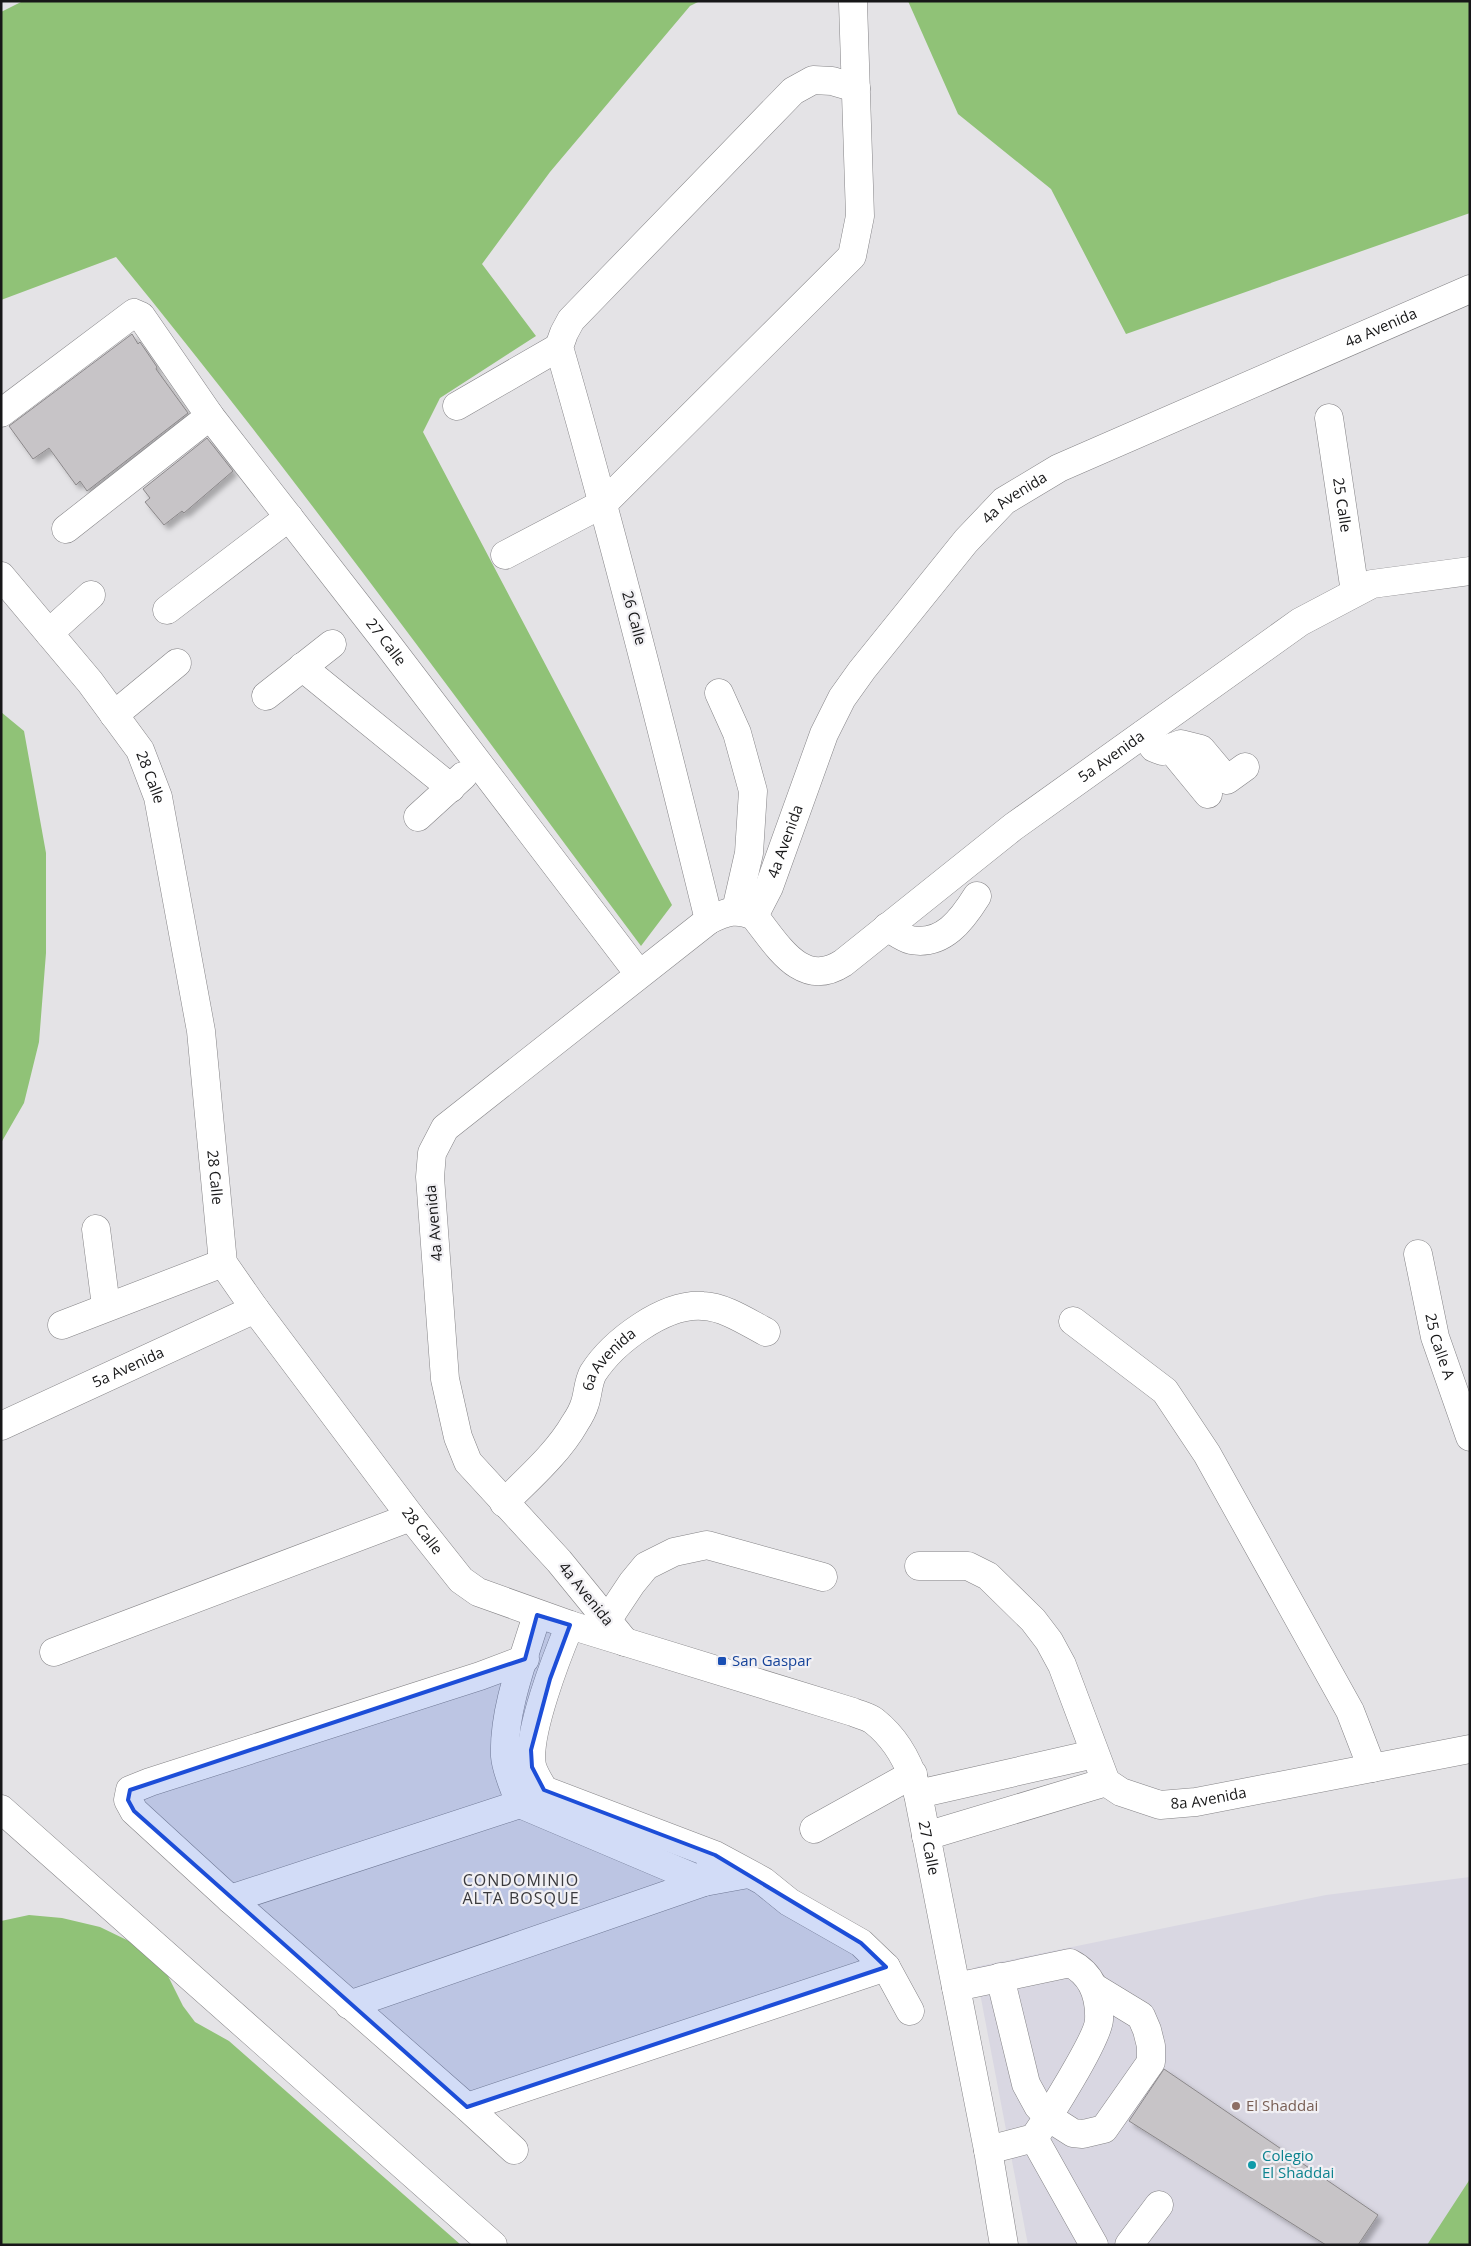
<svg xmlns="http://www.w3.org/2000/svg" width="1471" height="2246" viewBox="0 0 1471 2246" font-family="'Open Sans',sans-serif">
	<style>
		.built { fill: #d9d7e2 }
		.green { fill: #90c277 }
		.building { fill: #c7c4c7; stroke: #8b888a; filter: url(#shadow) }
		.lines { fill: none; stroke-linecap: round; stroke-linejoin: round }
		.minor-casing { stroke: #848386; stroke-width: 29 }
		.minor { stroke: #fff; stroke-width: 28 }
		.marked { fill: #1d4ed8; fill-opacity: 0.2; stroke: #1d4ed8; stroke-width: 4; stroke-linejoin: round }
		.transit-dot { fill: #1a4fb4; stroke: #f1f0f4; stroke-width: 2 }
		.education-dot { fill: #8d6e63; stroke: #f1f0f4; stroke-width: 2 }
		.culture-dot { fill: #0f9aa8; stroke: #f1f0f4; stroke-width: 2 }
		.labels { text-anchor: middle; stroke-width: 4.5; stroke-linejoin: round; paint-order: stroke }
		.street-label { font-size: 15px; fill: #171718; stroke: #f1f0f4 }
		.transit-label { font-size: 15px; fill: #164399; stroke: #f1f0f4; text-anchor: start }
		.education-label { font-size: 15px; fill: #785e54; stroke: #f1f0f4; text-anchor: start }
		.culture-label { font-size: 15px; fill: #0d838f; stroke: #f1f0f4; text-anchor: start }
		.neighbourhood-label { font-size: 16px; letter-spacing: 1px; fill: #3a3a3d; stroke: #f1f0f4 }
	</style>
	<defs>
		<filter id="shadow"><feDropShadow dx="4.5" dy="4.5" stdDeviation="2.5" flood-color="#0004"/></filter>
	</defs>
	<rect width="100%" height="100%" fill="#e4e3e6"/>
	<path class="built" d="M1470,1877V2245H1028L975,1967L1326,1895Z"/>
	<path class="green" d="M23,1H700L690,6L550,172L482,264L536,336L440,398L423,432L672,905L641,946C468,715 299,480 116,257L1,300V12Z
		M908,1H1470V213L1126,334L1051,189L958,114Z
		M1,712L24,731L46,853V953L39,1042L24,1103L1,1143Z
		M29,1915L62,1918L100,1927L133,1943L164,1968L183,2006L195,2022L229,2041L461,2245H1V1921Z
		M1470,2179V2245H1427Z"/>
	<path class="building" d="M132,334L138,344L140,342L157,367L156,369L188,413L87,491L80,481L76,485L49,448L33,459L9,426Z
		M207,438L233,471L184,513L182,511L164,525L145,502L150,498L143,489Z
		M1164,2069L1378,2215L1358,2245H1326L1129,2121Z"/>
	<g class="lines">
		<g class="minor-casing">
			<g id="minor">
				<path d="M457,406L559,347"/>
				<path id="s1" d="M1,413L134,313L141,316L210,416L386,642L639,974"/>
				<path id="s2" d="M1329,418L1355,592"/>
				<path d="M66,529L210,416"/>
				<path d="M505,555L604,503L852,256L860,216L853,3"/>
				<path id="s3" d="M1,576L90,682L140,750L158,797L201,1031L223,1263L255,1309L411,1517L461,1580L478,1592L570,1625L853,1712C860,1715 869,1717 874,1721C898,1740 911,1766 918,1794L988,2150L1004,2245"/>
				<path d="M167,610L289,517"/>
				<path d="M49,633L91,595"/>
				<path d="M302,667L451,788"/>
				<path d="M719,693L737,733L753,791L749,853L736,910"/>
				<path d="M266,696L332,644"/>
				<path d="M114,715L177,663"/>
				<path d="M1144,734L1154,748L1162,751L1181,744L1201,749L1227,780L1245,767"/>
				<path d="M1171,749L1208,794"/>
				<path d="M418,817L463,776"/>
				<path id="s4" d="M754,916L769,887L824,734L842,698L862,670L966,541L1004,501L1059,468L1470,289"/>
				<path d="M709,920C662,728 614,537 559,347L564,333L571,320L793,91L813,80L832,81L856,88"/>
				<path d="M887,927C894,931 903,938 911,940C943,946 962,920 977,896"/>
				<path d="M96,1229L106,1306"/>
				<path id="s5" d="M1418,1254L1435,1337L1470,1437"/>
				<path d="M1073,1321L1165,1391L1207,1454L1350,1711L1372,1768"/>
				<path d="M62,1325L223,1263"/>
				<path id="s6" d="M1,1426L255,1309"/>
				<path id="s7" d="M504,1503C528,1479 558,1453 575,1423C579,1417 583,1410 585,1403C588,1394 588,1382 593,1373C613,1342 664,1303 703,1306C725,1307 747,1322 766,1332"/>
				<path d="M919,1566H968L988,1576L1033,1620L1049,1641L1062,1665L1106,1782"/>
				<path d="M537,1615C524,1658 503,1710 505,1756C506,1771 515,1789 520,1804L704,1882L748,1874"/>
				<path d="M608,1619L632,1583L646,1566L674,1552L707,1545L823,1577"/>
				<path d="M570,1625C557,1656 526,1735 532,1766C534,1774 540,1783 544,1790L715,1855L763,1881L789,1902L861,1943L886,1967L910,2011"/>
				<path id="s8" d="M625,1642L559,1561L468,1462L458,1437L445,1379L430,1177L432,1153L445,1128L709,920C726,912 736,908 754,916C777,944 801,990 843,963L1013,827L1300,622L1372,584L1470,571"/>
				<path d="M54,1652L411,1517"/>
				<path d="M918,1794L1094,1754"/>
				<path d="M1,1809L493,2245"/>
				<path d="M814,1829L913,1774"/>
				<path id="s9" d="M926,1836L1106,1782L1121,1792L1160,1805L1196,1802L1470,1749"/>
				<path d="M230,1899L520,1804L536,1794"/>
				<path d="M1000,1977L1026,2084L1038,2106L1048,2117L1073,2133L1083,2134L1104,2129L1151,2062V2046L1147,2030L1141,2016L1095,1988"/>
				<path d="M956,1987L1070,1963C1092,1974 1100,1996 1099,2020C1098,2039 1047,2119 1034,2138L988,2150"/>
				<path d="M349,2005L704,1882L707,1873"/>
				<path d="M467,2107L886,1967"/>
				<path d="M1034,2138L1094,2245"/>
				<path d="M514,2150L467,2107L230,1899L134,1811L128,1800L130,1790L150,1782L480,1676L525,1659"/>
				<path d="M1129,2245L1159,2205"/>
			</g>
		</g>
		<use href="#minor" class="minor"/>
	</g>
	<path class="marked" d="M537,1615L570,1625L550,1679L531,1750L532,1767L544,1790L715,1855L861,1943L886,1967L467,2107L134,1811L128,1800L130,1790L525,1659Z"/>
	<rect class="transit-dot" x="717" y="1656" width="10" height="10" rx="2.5"/>
	<circle class="education-dot" cx="1236" cy="2106" r="5"/>
	<circle class="culture-dot" cx="1252" cy="2165" r="5"/>
	<g class="labels">
		<g class="street-label">
			<text dy="5" stroke="none"><textPath href="#s4" startOffset="906">4a Avenida</textPath></text>
			<text dy="5" stroke="none"><textPath href="#s4" startOffset="501">4a Avenida</textPath></text>
			<text dy="5" stroke="none"><textPath href="#s2" startOffset="88">25 Calle</textPath></text>
			<text transform="translate(634 618) rotate(75)" y="5">26 Calle</text>
			<text dy="5" stroke="none"><textPath href="#s1" startOffset="582">27 Calle</textPath></text>
			<text dy="5" stroke="none"><textPath href="#s8" startOffset="1416">5a Avenida</textPath></text>
			<text dy="5" stroke="none"><textPath href="#s3" startOffset="252">28 Calle</textPath></text>
			<text dy="5" stroke="none"><textPath href="#s4" startOffset="81">4a Avenida</textPath></text>
			<text dy="5" stroke="none"><textPath href="#s3" startOffset="658">28 Calle</textPath></text>
			<text transform="translate(434 1223) rotate(-95)" y="5">4a Avenida</text>
			<text dy="5" stroke="none"><textPath href="#s5" startOffset="95">25 Calle A</textPath></text>
			<text dy="5" stroke="none"><textPath href="#s7" startOffset="181">6a Avenida</textPath></text>
			<text dy="5" stroke="none"><textPath href="#s6" startOffset="140">5a Avenida</textPath></text>
			<text dy="5" stroke="none"><textPath href="#s3" startOffset="1078">28 Calle</textPath></text>
			<text transform="translate(586 1594) rotate(51)" y="5">4a Avenida</text>
			<text dy="5" stroke="none"><textPath href="#s9" startOffset="296">8a Avenida</textPath></text>
			<text dy="5" stroke="none"><textPath href="#s3" startOffset="1720">27 Calle</textPath></text>
		</g>
		<g class="transit-label">
			<text x="732" y="1666">San Gaspar</text>
		</g>
		<g class="education-label">
			<text x="1246" y="2111">El Shaddai</text>
		</g>
		<g class="culture-label">
			<text x="1262" y="2161">Colegio<tspan x="1262" dy="17">El Shaddai</tspan></text>
		</g>
		<g class="neighbourhood-label">
			<text x="521" y="1886">CONDOMINIO<tspan x="521" dy="18">ALTA BOSQUE</tspan></text>
		</g>
	</g>
	<rect width="1471" height="2246" fill="none" stroke="#171718" stroke-width="5"/>
</svg>
